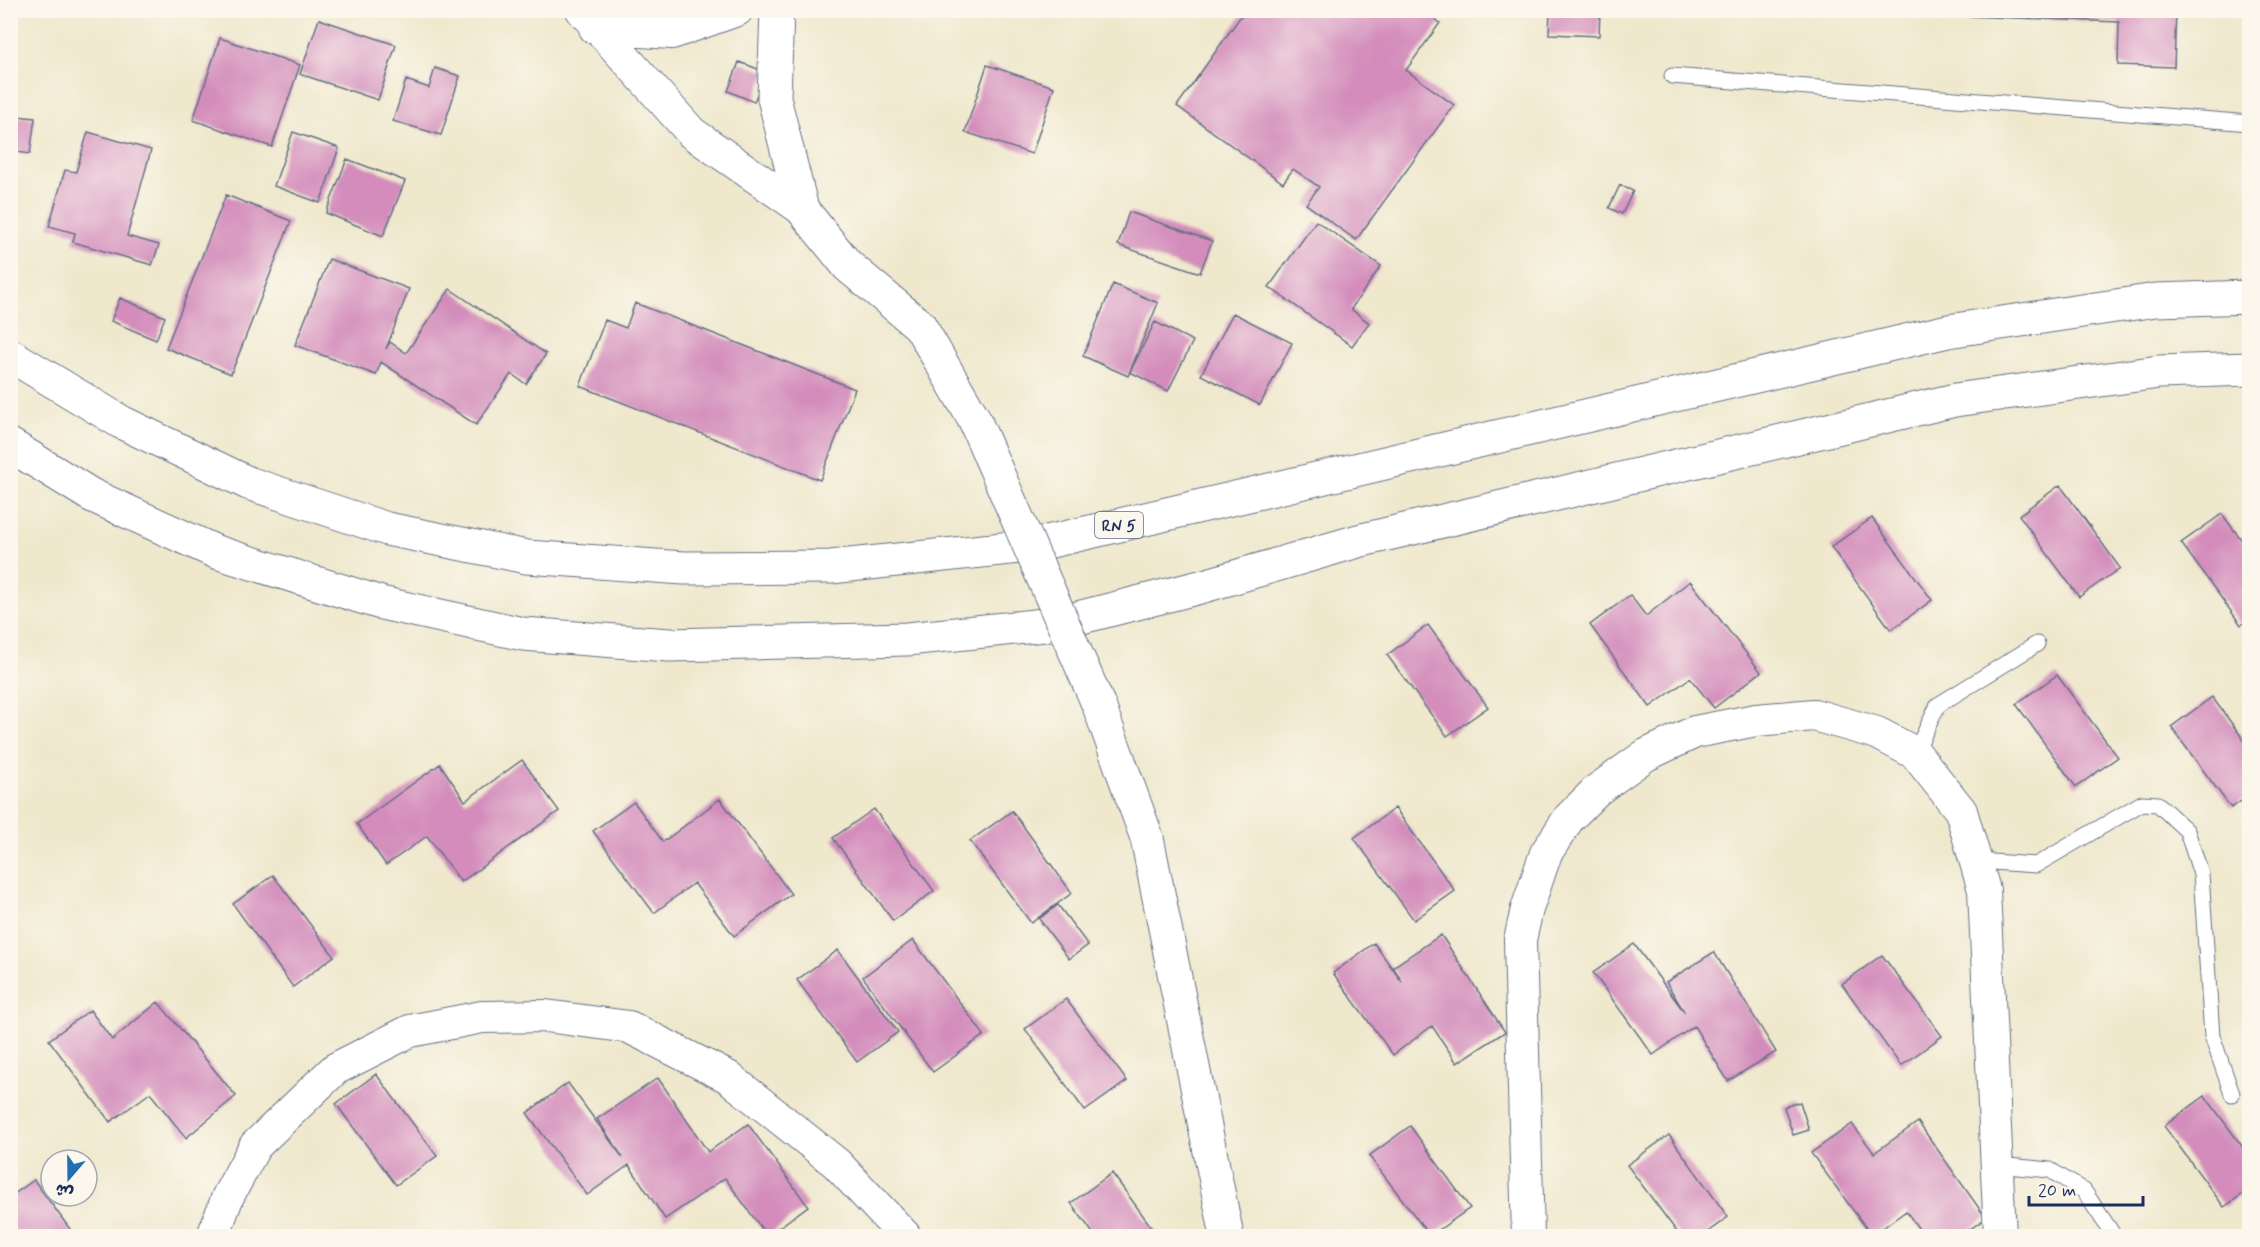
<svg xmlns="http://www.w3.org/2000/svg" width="2260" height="1247" viewBox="0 0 2260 1247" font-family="Mynerve,'Playpen Sans Arabic',sans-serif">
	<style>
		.building { fill: #d38cbb }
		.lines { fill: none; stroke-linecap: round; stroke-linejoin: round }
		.service-casing { stroke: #657085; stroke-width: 17 }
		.minor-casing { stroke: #657085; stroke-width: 34 }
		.tertiary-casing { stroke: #657085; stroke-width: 35 }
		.trunk-casing { stroke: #657085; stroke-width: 35 }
		.service { stroke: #fff; stroke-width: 15 }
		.minor { stroke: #fff; stroke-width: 32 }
		.tertiary { stroke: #fff; stroke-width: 33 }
		.trunk { stroke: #fff; stroke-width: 33 }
		.tertiary-bridge-casing { stroke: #657085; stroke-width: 35; stroke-linecap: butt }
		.tertiary-bridge { stroke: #fff; stroke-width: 33 }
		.labels { text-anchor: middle; stroke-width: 6; stroke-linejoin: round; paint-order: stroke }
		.shield { fill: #fbf7ec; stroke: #5e6b89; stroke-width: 1.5 }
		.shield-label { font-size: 16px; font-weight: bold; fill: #1b2f5e }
	</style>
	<rect width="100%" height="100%" fill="#fbf7ec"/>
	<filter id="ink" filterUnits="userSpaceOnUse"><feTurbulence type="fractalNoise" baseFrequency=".0167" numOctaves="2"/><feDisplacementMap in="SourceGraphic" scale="12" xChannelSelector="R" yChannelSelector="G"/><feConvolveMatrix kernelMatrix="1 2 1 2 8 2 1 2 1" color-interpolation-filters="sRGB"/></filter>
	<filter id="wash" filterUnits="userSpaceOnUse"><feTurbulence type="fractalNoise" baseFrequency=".008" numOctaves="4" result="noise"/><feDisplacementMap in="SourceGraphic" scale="24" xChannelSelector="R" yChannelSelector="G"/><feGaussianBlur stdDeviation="1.35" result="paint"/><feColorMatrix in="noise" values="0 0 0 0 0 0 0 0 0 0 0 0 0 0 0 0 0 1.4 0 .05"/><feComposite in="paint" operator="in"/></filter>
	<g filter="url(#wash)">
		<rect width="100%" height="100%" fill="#efe8cd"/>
		<g id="blocks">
			<path class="building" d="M1245,10H1423L1440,23L1406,70L1454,105L1356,240L1306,204L1319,187L1293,169L1283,183L1177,106Z
				M1550,10H1600L1599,36L1549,34Z
				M1865,10H2176L2174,67L2118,65L2119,22L1865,12Z
				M319,19L396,45L378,100L300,74Z
				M220,38L300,65L272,147L193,120Z
				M739,62L766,72L754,102L728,91Z
				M987,65L1054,87L1032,154L965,132Z
				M435,68L460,76L441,135L393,121L406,80L429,88Z
				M16,116L35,118L30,154L11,151Z
				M88,132L151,150L127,236L159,245L152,265L73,242L75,233L49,226L65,170L76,172Z
				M293,132L339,148L320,203L274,186Z
				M347,159L405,181L383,236L326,213Z
				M1620,185L1633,191L1622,214L1609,208Z
				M226,195L291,221L231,374L166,348Z
				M1129,212L1212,241L1200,273L1118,245Z
				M1316,221L1381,266L1351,309L1369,323L1352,346L1269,287Z
				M329,259L409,289L386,349L390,342L406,353L450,289L546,354L526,384L511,374L476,425L381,362L376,375L295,345Z
				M1113,284L1158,303L1128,376L1083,356Z
				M120,298L165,317L156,340L111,321Z
				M635,303L855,389L820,480L580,386L605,320L626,328Z
				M1233,313L1292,343L1260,405L1201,375Z
				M1155,322L1193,341L1168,391L1130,372Z
				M2060,485L2120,568L2079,597L2019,515Z
				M2222,514L2250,551V619L2241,625L2181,543Z
				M1872,518L1932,600L1891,630L1831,547Z
				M1690,581L1761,672L1714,708L1690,678L1650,707L1590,625L1630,595L1646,616Z
				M1428,625L1488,707L1447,736L1387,655Z
				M2057,675L2118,757L2076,787L2016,704Z
				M2212,697L2250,748V795L2231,808L2171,727Z
				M522,760L559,811L461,882L427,836L386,865L357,824L440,764L465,801Z
				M720,799L791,894L734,936L694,883L654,913L593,831L634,802L663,842Z
				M1395,808L1455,891L1414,920L1354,838Z
				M874,809L934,891L893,921L833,838Z
				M1012,811L1072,893L1031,923L970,841Z
				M273,875L334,956L293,987L233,904Z
				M1058,905L1088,945L1069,959L1039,919Z
				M1441,935L1505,1032L1457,1063L1432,1026L1393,1055L1333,973L1374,943L1402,982L1393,967Z
				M913,940L984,1035L933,1072L863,977Z
				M1634,944L1685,1013L1666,982L1714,952L1776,1052L1728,1081L1694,1026L1653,1055L1593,973Z
				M838,950L898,1032L857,1062L797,980Z
				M1882,955L1942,1036L1901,1066L1842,984Z
				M1066,999L1127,1081L1085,1111L1025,1029Z
				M158,1002L236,1096L186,1138L150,1093L110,1122L49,1040L90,1010L112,1040Z
				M376,1074L437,1156L396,1185L336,1104Z
				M658,1078L708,1152L748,1124L808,1206L767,1236L725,1178L665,1219L629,1165L587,1195L527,1113L568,1083L623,1158L597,1119Z
				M2205,1096L2250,1157V1189L2224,1207L2164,1126Z
				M1800,1102L1809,1130L1793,1135L1784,1107Z
				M1918,1122L1986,1218L1960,1236H1924L1906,1211L1872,1236L1811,1153L1852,1124L1874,1153Z
				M1410,1126L1470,1208L1430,1236L1369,1156Z
				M1669,1135L1728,1217L1702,1236H1680L1627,1165Z
				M1112,1173L1158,1236H1095L1071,1203Z
				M34,1180L75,1236H12L10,1234V1197Z"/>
		</g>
	</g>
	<g filter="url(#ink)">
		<use href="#blocks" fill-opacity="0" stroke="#657085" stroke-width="1.5"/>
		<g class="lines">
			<g class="service-casing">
				<path id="service" d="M1672,76L2250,123
					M1915,753L1938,705L2037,644
					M1977,861L2036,865L2142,803L2158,804L2187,831L2201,874L2212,1036L2232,1094
					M1997,1165L2050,1170L2084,1191L2114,1236"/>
			</g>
			<g class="minor-casing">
				<path id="minor" d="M582,10L692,133L802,209
					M595,28L672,33L737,10
					M213,1236L228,1196L255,1146L335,1069L410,1031L482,1017L546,1016L629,1027L728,1077L836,1163L905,1236
					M1528,1236L1520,940L1527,909L1546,853L1569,818L1597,790L1646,755L1695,732L1756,720L1814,715L1877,733L1915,753L1961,811L1984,890L2000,1236"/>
			</g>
			<g class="tertiary-casing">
				<path id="tertiary" d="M777,10L774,98L802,209L848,266L920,326L974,419
					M1099,706L1147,838L1227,1236"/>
			</g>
			<g class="trunk-casing">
				<path id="trunk" d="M10,355L121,422L248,483L387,529L527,557L684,568L831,567L1030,546L1948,331L2156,300L2250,297
					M10,445L91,495L216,552L381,603L523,634L669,645L907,639L1054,624L1204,586L1358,541L1955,400L2159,372L2250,369"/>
			</g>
			<use href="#service" class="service"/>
			<use href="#minor" class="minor"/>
			<use href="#tertiary" class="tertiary"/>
			<use href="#trunk" class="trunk"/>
			<g class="tertiary-bridge-casing">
				<path id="tertiary-bridge" d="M974,419L1099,706"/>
			</g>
			<use href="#tertiary-bridge" class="tertiary-bridge"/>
		</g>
	</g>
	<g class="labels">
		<rect class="shield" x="1095" y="512" width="48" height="26" rx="4.5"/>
		<g class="shield-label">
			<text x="1119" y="531">RN 5</text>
		</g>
	</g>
	<rect width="2260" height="1247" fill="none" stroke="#fbf7ec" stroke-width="36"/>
	<g transform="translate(69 1178) rotate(200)"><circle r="28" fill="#fbf7ec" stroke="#a1a7b3" stroke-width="1.5"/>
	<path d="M0-4.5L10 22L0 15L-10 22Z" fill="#1f6fb2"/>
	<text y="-9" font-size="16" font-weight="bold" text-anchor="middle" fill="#1b2f5e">ش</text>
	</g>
	<path d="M2029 1196v9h114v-9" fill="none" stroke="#1b2f5e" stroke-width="3"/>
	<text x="2038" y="1196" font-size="18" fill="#1b2f5e" stroke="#fbf7ec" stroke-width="4.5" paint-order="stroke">20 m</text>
</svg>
